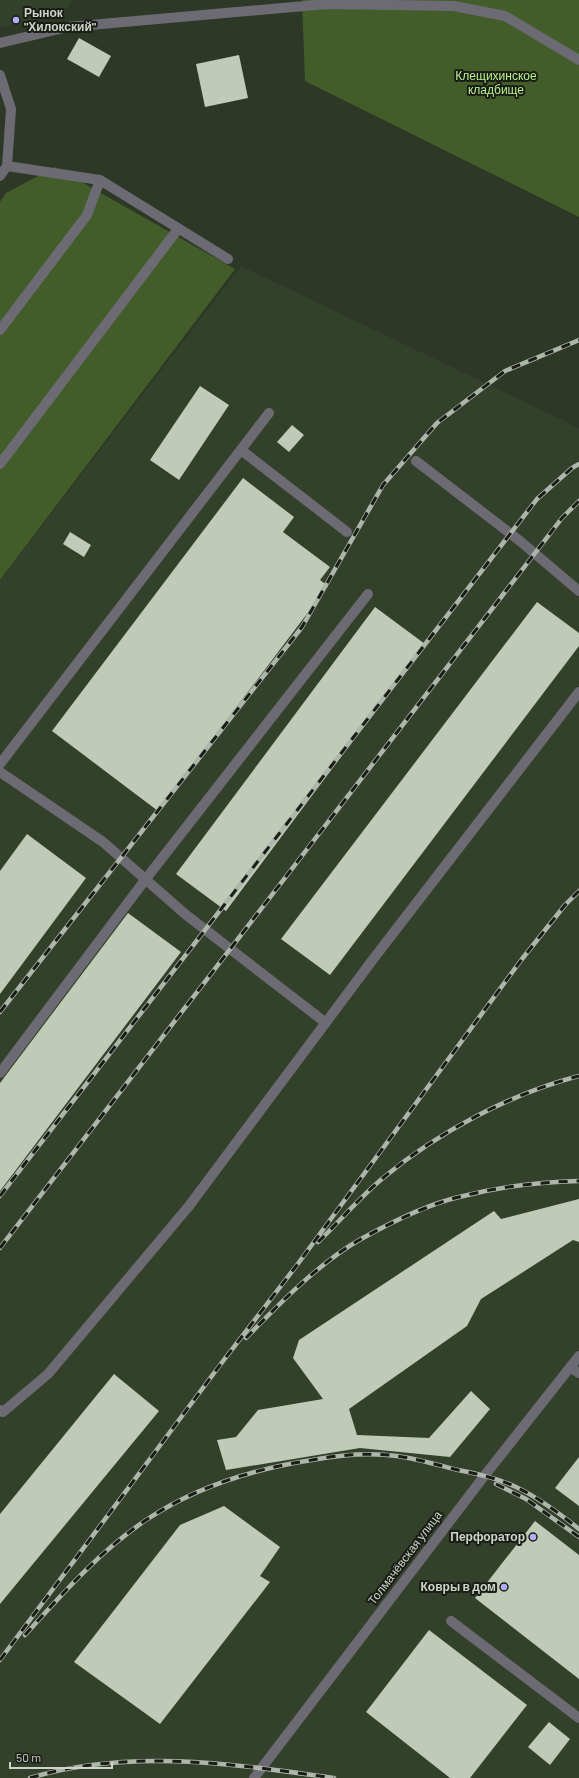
<svg xmlns="http://www.w3.org/2000/svg" width="579" height="1778" viewBox="0 0 579 1778" font-family="Barlow,sans-serif">
	<style>
		.built { fill: #34412a }
		.green { fill: #425d29 }
		.building { fill: #bfcbb6 }
		.lines { fill: none; stroke-linecap: round; stroke-linejoin: round }
		.minor { stroke: #6c6b74; stroke-width: 10 }
		.rail-casing { stroke: #aeb5aa; stroke-width: 4.5 }
		.rail { stroke: #191d16; stroke-width: 3; stroke-dasharray: 9; stroke-linecap: butt }
		.poi-dot { fill: #b4acf9; stroke: #191d16; stroke-width: 1.5 }
		.labels { text-anchor: middle; stroke-width: 4; stroke-linejoin: round; paint-order: stroke }
		.poi-label { font-size: 12px; font-weight: bold; fill: #ced4ca; stroke: #191d16; text-anchor: end }
		.park-label { font-size: 12px; fill: #baf08a; stroke: #191d16 }
		.street-label { font-size: 12px; fill: #ced4ca; stroke: #191d16 }
	</style>
	<rect width="100%" height="100%" fill="#2e3827"/>
	<path class="built" d="M0,0H72L65,12L0,28Z
		M241,266L579,428V1778H0V581Z"/>
	<path class="green" d="M302,0H579V217L305,81Z
		M55,167L235,269L0,580V202L6,193Z"/>
	<path class="building" d="M79,38L111,56L99,77L67,59Z
		M239,55L248,98L205,107L196,64Z
		M200,386L229,405L179,480L150,460Z
		M292,425L304,435L289,452L277,442Z
		M243,478L294,517L283,532L330,567L320,580L328,586L158,811L52,731Z
		M70,532L91,545L84,557L63,544Z
		M537,602L579,633V646L330,975L281,939Z
		M375,607L425,644L226,911L176,874Z
		M27,834L86,878L0,994V871Z
		M128,913L181,952L0,1191V1083Z
		M579,1199V1242L573,1240L481,1299L467,1326L349,1409L357,1435L429,1438L471,1391L490,1409L450,1457L360,1448L226,1470L217,1440L236,1437L258,1410L323,1399L293,1358L299,1340L494,1211L501,1219Z
		M114,1374L159,1411L0,1604V1514Z
		M579,1457V1506L555,1488Z
		M224,1506L280,1547L260,1576L270,1582L160,1724L74,1662L180,1525Z
		M535,1521L579,1555V1679L475,1598Z
		M429,1630L527,1705L470,1778H450L366,1712Z
		M549,1722L570,1739L550,1765L528,1747Z"/>
	<g class="lines">
		<path class="minor" d="M327,4L454,6L505,16L579,60
			M0,43L68,27L327,4L330,0
			M0,75L11,109L7,166L100,180L228,259
			M0,176L7,166
			M0,330L87,215L100,180
			M241,450L347,532
			M416,461L520,541L579,591
			M0,464L178,229
			M0,764L269,413
			M0,772L103,842L185,914L326,1023
			M0,1073L145,880L368,594
			M570,1367L579,1373
			M0,1410L3,1412L48,1374L189,1206L374,958L579,692
			M451,1621L579,1718
			M254,1778L485,1475L579,1356"/>
		<g class="rail-casing">
			<path id="rail" d="M0,1012L302,627L383,485L437,423L505,371L579,340
				M0,1196L537,499L572,468L579,464
				M318,1242C339,1222 361,1196 383,1178C438,1132 510,1094 579,1076
				M0,1248L562,518L579,501
				M246,1338C279,1304 320,1262 361,1239C388,1224 429,1204 459,1197C497,1187 539,1182 579,1181
				M496,1484L526,1499L579,1537
				M25,1635C62,1594 100,1551 146,1520C196,1487 253,1469 312,1460C339,1455 369,1452 397,1456C418,1459 438,1465 458,1470C478,1474 497,1478 516,1487C539,1498 559,1513 579,1529
				M0,1660L220,1365L297,1265L522,959L565,905L579,891
				M30,1778C129,1748 234,1764 334,1778"/>
		</g>
		<use href="#rail" class="rail"/>
	</g>
	<g class="poi-dot">
		<circle cx="16" cy="20" r="4"/>
		<circle cx="533" cy="1537" r="4"/>
		<circle cx="504" cy="1587" r="4"/>
	</g>
	<g class="labels">
		<g class="poi-label">
			<text x="24" y="17" text-anchor="start">Рынок<tspan x="24" dy="14">"Хилокский"</tspan></text>
			<text x="525" y="1541">Перфоратор</text>
			<text x="496" y="1591">Ковры в дом</text>
		</g>
		<g class="park-label">
			<text x="496" y="80">Клещихинское<tspan x="496" dy="14">кладбище</tspan></text>
		</g>
		<g class="street-label">
			<text transform="translate(405 1558) rotate(-53)" y="4">Толмачёвская улица</text>
		</g>
	</g>
	<path d="M10 1762v6h102v-6" fill="none" stroke="#ced4ca" stroke-width="2"/>
	<text x="16" y="1762" font-size="12" fill="#ced4ca" stroke="#191d16" stroke-width="3" paint-order="stroke">50 m</text>
</svg>
